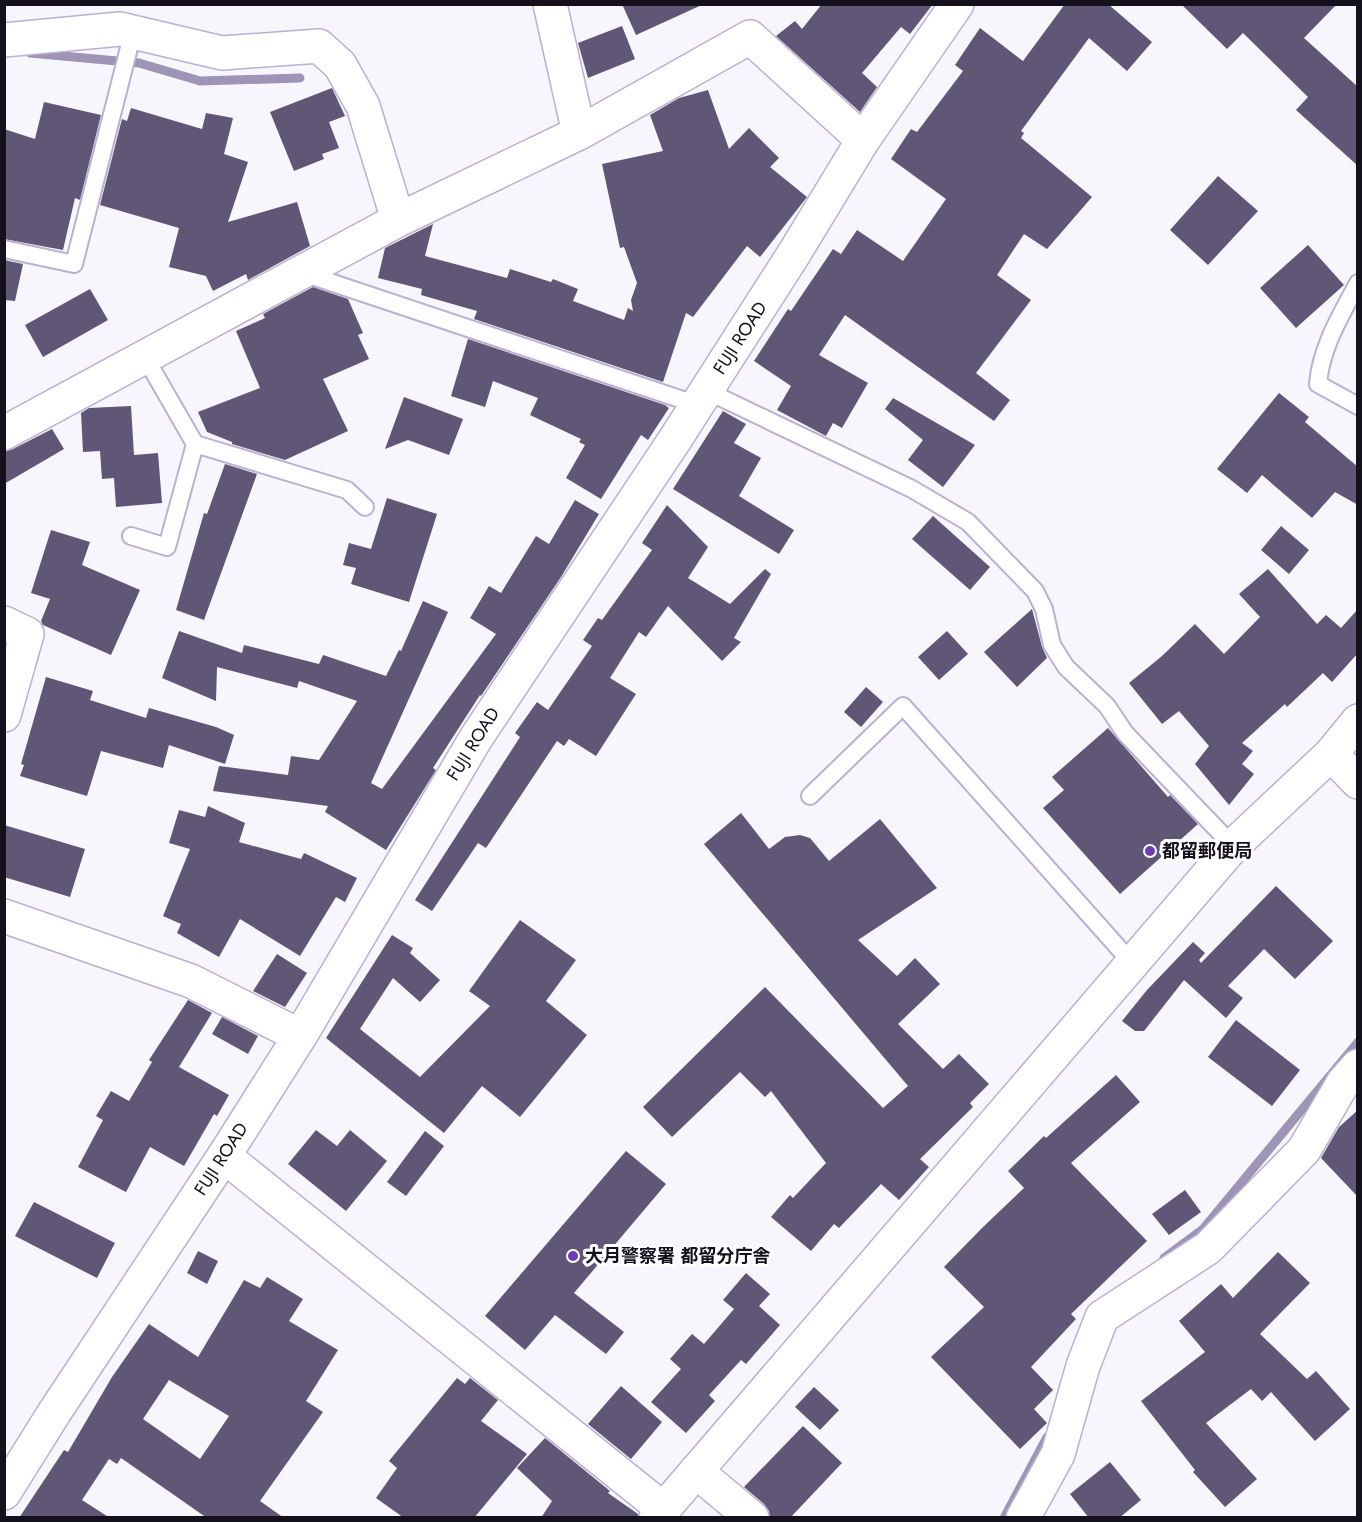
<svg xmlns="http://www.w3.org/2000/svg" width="1362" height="1522" viewBox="0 0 1362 1522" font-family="Jost,'Noto Sans JP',sans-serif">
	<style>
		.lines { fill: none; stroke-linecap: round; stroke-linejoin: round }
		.stream { stroke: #9e94b6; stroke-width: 9 }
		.building { fill: #605675; fill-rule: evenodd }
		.service-casing { stroke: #bab0d2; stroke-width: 20 }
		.minor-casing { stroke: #bab0d2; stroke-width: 36 }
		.tertiary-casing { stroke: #bab0d2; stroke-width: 36 }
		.trunk-casing { stroke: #bab0d2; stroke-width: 36 }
		.service { stroke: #fff; stroke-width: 16 }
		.minor { stroke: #fff; stroke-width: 33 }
		.tertiary { stroke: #fff; stroke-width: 33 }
		.trunk { stroke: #fff; stroke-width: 33 }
		.poi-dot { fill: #6d3bb3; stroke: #fff; stroke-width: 2 }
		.labels { text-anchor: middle; stroke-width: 6; stroke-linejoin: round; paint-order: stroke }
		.street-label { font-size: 18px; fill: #14101c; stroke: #fff }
		.poi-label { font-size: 18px; font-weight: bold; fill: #14101c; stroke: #fff; text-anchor: start }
	</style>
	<rect width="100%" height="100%" fill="#f8f6fd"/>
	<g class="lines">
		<path class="stream" d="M30,53L139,63L200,81L300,78
			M1164,1258L1203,1229L1358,1042
			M1004,1518L1047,1437"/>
	</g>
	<path class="building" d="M622,4H704L636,35Z
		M822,4H933L910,34L901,27L862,73L877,87L860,112L776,36L795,21L802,29Z
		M1065,4H1108L1152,42L1127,71L1089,38L1021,131L1024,133L1021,138L1092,197L1047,249L1024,234L997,275L1031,300L976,373L1010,400L994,421L845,315L819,355L868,383L842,428L833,423L826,436L777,410L791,386L754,361L788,309L791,311L833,249L841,254L857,230L903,261L946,199L891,159L911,129L917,132L963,71L955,65L980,28L1023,61Z
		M1181,4H1337L1304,38L1358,87V166L1296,110L1308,97L1243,33L1227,49Z
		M622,26L635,59L588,78L578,43Z
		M332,88L345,116L329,122L339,148L322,154L324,159L294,171L270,112Z
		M708,90L729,149L749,128L779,158L770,167L807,197L760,257L747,246L693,317L686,313L663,382L474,319L477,311L421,295L422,289L378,278L385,248L433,224L425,256L507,278L510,269L551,282L553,279L578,289L573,301L624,320L628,308L633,311L631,300L637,283L624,247L620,248L602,164L663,151L650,115L679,98Z
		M44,102L101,115L80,200L75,198L63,250L4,239V129L35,139Z
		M131,108L202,129L206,113L233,118L224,154L248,162L228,222L297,202L310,246L248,280L246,274L213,291L206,276L169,267L179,228L100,205L122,119L127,121Z
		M1218,176L1258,211L1208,265L1170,230Z
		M1308,245L1344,285L1296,328L1260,288Z
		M4,260L23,264L15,301L4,300Z
		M313,287L348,299L363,333L358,335L369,359L323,379L348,431L285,460L232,444V442L207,432L198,412L260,388L236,331L265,318L263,314Z
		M90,289L108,320L43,357L25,325Z
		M468,339L665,405L669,408L648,440L641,435L601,499L566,478L585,445L579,442L581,439L530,415L538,398L493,381L485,407L451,396Z
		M1279,393L1309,417L1305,422L1358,467V505L1335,492L1312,518L1262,475L1247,493L1217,469Z
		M404,397L463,419L449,455L408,440L385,449Z
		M893,398L975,445L943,487L908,460L923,440L885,409Z
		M131,406L134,455L158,453L162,503L116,507L114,478L102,479L100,451L83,452L81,413L89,408Z
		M723,411L746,424L734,443L761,458L739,496L794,530L779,554L673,489Z
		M52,429L64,449L4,484V452L13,449Z
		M225,464L257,474L204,620L176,610L204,513L207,514Z
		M387,498L437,514L409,602L351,584L356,568L343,565L349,543L371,549Z
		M575,500L599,514L561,577L481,696L480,695L433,768L436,770L386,850L325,812L328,806L213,791L219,766L288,775L291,756L319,760L357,701L299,681L297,688L217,667L216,701L162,678L179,631L242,653L244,645L319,664L323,655L386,676L399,650L401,651L423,601L448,612L371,783L382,789L496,634L470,618L489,586L501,593L536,536L549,544Z
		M667,505L708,547L688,578L730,604L765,569L771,574L734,638L741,642L722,661L668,606L646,637L639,632L610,678L636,694L596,756L569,739L564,746L557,741L486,848L478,843L432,911L415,900L520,737L515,733L537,702L548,710L592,646L583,640L598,618L602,620L652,550L642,543Z
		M933,516L990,567L970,590L912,539Z
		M1281,526L1309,550L1289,574L1261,550Z
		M51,530L90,542L82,565L140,590L111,655L43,625L41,621L50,599L31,593Z
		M1268,569L1317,624L1326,615L1341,628L1358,609V653L1332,682L1323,673L1287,707L1285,704L1242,743L1253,751L1242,764L1254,774L1229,805L1195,764L1209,746L1179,711L1162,724L1129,683L1162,656L1195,624L1224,654L1260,617L1239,594Z
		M1032,609L1042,647L1047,658L1017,687L984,652Z
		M947,631L968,654L939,680L918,657Z
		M46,677L93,691L90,700L146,718L149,708L216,727L234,735L225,764L169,745L163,768L101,751L87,796L20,776L24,765L21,764Z
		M866,687L883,702L861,727L844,712Z
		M1108,728L1168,797L1170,795L1198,824L1120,894L1043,808L1064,790L1052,777Z
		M208,806L245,823L239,842L301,859L304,853L357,878L345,902L336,897L300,956L240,919L219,957L177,933L181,924L163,916L190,849L169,843L179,810L205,817Z
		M741,813L769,849L785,837L800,835L810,838L829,861L880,819L937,888L858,940L897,976L915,958L940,984L898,1024L943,1069L959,1054L989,1084L970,1103L973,1107L920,1159L929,1167L899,1200L881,1184L839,1228L834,1224L811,1251L771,1217L790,1195L793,1198L826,1163L771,1091L765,1097L740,1072L672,1137L643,1107L765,987L883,1108L908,1086L704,844Z
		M4,825L85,849L70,897L4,877Z
		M1276,886L1333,941L1295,979L1264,949L1228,986L1243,998L1226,1018L1184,980L1144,1031H1135L1122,1021L1147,990L1193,942L1205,953L1199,960L1201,963Z
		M520,920L576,960L546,1001L587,1035L520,1117L482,1086L444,1133L326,1038L392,935L413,948L410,953L440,980L420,1002L393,978L360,1029L420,1077L490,1006L469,991Z
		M277,954L307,973L285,1007L253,991Z
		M188,1000L212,1013L179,1067L229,1095L217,1116L214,1114L184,1166L150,1147L126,1192L78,1167L103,1120L96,1116L111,1091L129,1101L152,1062L149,1060Z
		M222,1017L258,1036L248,1054L212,1034Z
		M1236,1020L1300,1070L1272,1106L1208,1057Z
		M1116,1075L1140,1102L1071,1163L1147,1241L1071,1314L1076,1319L1031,1367L1053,1390L1034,1409L1047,1423L1020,1449L931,1357L984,1307L944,1267L982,1228L1024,1188L1008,1171L1044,1136L1046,1138Z
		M1358,1110V1197L1321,1158L1339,1127Z
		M316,1130L337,1146L350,1130L387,1161L346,1211L288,1164Z
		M425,1131L444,1146L406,1196L387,1182Z
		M626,1151L666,1184L574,1293L624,1332L606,1354L555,1315L525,1350L485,1316Z
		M1185,1190L1201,1212L1169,1235L1152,1214Z
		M34,1202L115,1243L97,1278L15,1236Z
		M198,1251L218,1261L207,1284L187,1273Z
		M1278,1252L1310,1283L1260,1334L1307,1379L1316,1371L1350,1409L1315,1441L1271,1392L1262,1401L1251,1389L1206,1423L1257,1479L1225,1507L1193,1472L1195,1470L1141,1401L1205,1352L1179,1321L1221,1284L1233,1298Z
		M746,1273L770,1294L759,1306L780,1325L746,1364L741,1360L709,1395L715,1401L686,1433L651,1402L681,1369L670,1359L692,1334L704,1344L734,1309L723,1300Z
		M267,1277L303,1299L289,1321L338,1350L306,1401L323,1412L260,1501L284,1518H207L121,1458L117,1464L109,1459L82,1500L110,1518H19L64,1450L68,1452L112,1377L149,1324L198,1357L244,1280L260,1288ZM169,1380L229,1416L200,1459L143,1419Z
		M457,1378L465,1384L470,1378L498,1400L481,1421L527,1454L474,1518H404L376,1498L397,1468L389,1461Z
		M621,1386L662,1422L631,1459L588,1424Z
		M814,1387L839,1410L820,1430L795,1407Z
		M803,1426L842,1463L790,1518H770L769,1511L764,1504L744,1487Z
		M545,1438L610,1491L608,1493L638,1514V1518H541L552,1501L517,1468Z
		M1110,1462L1141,1500L1119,1518H1089L1070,1494Z"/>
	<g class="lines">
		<g class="service-casing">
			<path id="service" d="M4,249L74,264L133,32
				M303,273L698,405
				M1358,283C1341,315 1321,347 1318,384L1358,406
				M707,391L912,489L968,522L1035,591L1044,609L1052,645L1066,667L1107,706L1125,733L1233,846
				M195,444L347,490L365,507
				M131,536L167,547L195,444L145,357
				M810,796L903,706L1132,963"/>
		</g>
		<g class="minor-casing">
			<path id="minor" d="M550,4L579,133
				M4,40L120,29L222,53L319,46L340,65L363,106L398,220
				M4,433L398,220L579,133L750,37L863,140
				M4,623L27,634L4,715
				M1331,754L1358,782
				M4,916L191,981L300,1036
				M224,1156L663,1509
				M696,1471L752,1518
				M1023,1518L1058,1454L1083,1366L1102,1317L1208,1248L1304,1150L1343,1083L1358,1066"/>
		</g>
		<g class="tertiary-casing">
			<path id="tertiary" d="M656,1518L1233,846L1331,754L1358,721"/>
		</g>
		<g class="trunk-casing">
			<path id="trunk" d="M4,1493L54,1413L224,1156L300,1036L476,738L676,438L795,252L863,140L957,4"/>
		</g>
		<use href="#service" class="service"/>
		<use href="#minor" class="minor"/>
		<use href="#tertiary" class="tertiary"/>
		<use href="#trunk" class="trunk"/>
	</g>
	<g class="poi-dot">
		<circle cx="1150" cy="851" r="6"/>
		<circle cx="573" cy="1256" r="6"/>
	</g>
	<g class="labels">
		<g class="street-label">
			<text transform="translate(740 338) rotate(-57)" y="6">FUJI ROAD</text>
			<text transform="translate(473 744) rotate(-58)" y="6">FUJI ROAD</text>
			<text transform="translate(221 1159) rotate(-57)" y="6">FUJI ROAD</text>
		</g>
		<g class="poi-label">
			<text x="1162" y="857">都留郵便局</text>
			<text x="585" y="1262">大月警察署 都留分庁舎</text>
		</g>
	</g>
	<rect width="1362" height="1522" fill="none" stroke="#14101c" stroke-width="12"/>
</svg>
